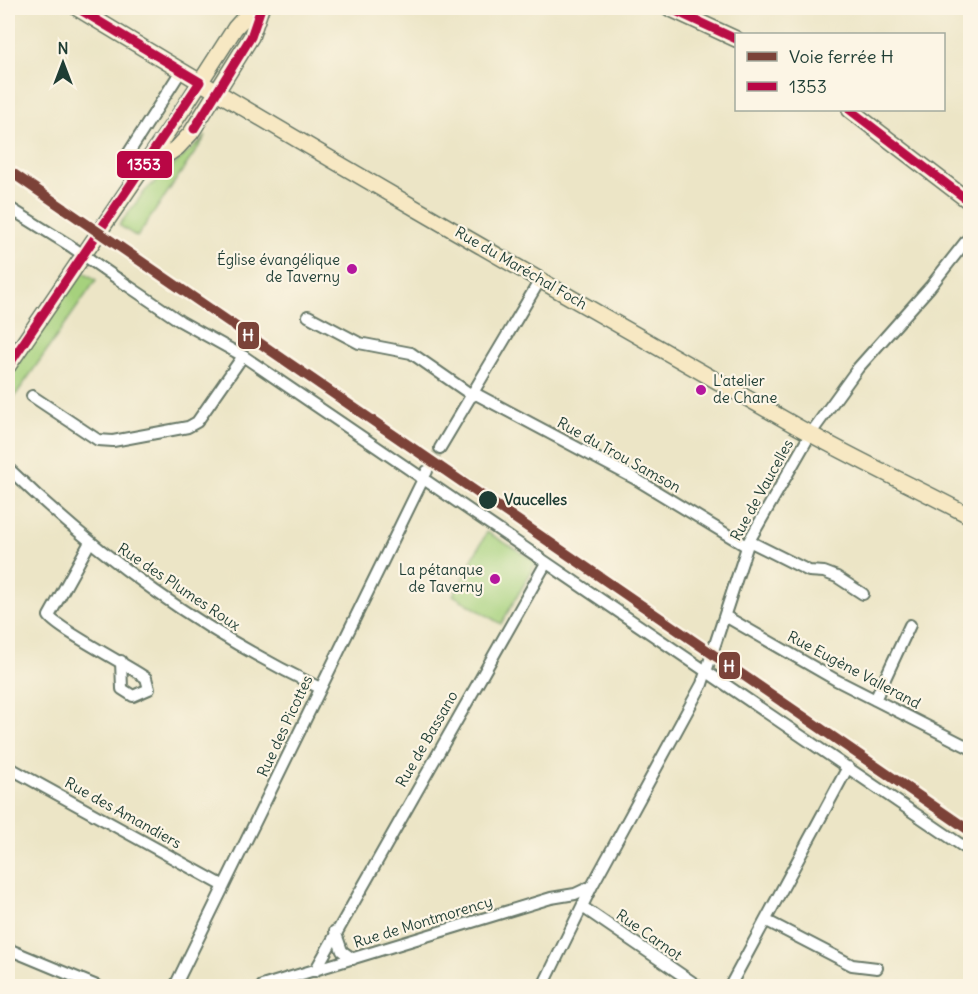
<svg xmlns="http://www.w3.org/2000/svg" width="978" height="994" viewBox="0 0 978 994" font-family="Delius,sans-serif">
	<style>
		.green { fill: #a6d17d; stroke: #628758; stroke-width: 1.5 }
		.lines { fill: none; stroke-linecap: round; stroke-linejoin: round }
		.street-tunnel { stroke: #c3c3a9; stroke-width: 10; stroke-dasharray: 10 5; stroke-linecap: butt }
		.street-casing { stroke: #677867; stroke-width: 14 }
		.secondary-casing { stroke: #677867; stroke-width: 18 }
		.street { stroke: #fff; stroke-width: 10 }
		.secondary { stroke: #f7e8c3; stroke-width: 15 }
		.street-bridge-casing { stroke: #677867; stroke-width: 14; stroke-linecap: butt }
		.street-bridge { stroke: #fff; stroke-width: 10 }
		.bus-1-casing { stroke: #fcf5e5; stroke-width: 14 }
		.bus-1 { stroke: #b90745; stroke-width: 9 }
		.rail-1-casing { stroke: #fcf5e5; stroke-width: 15 }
		.rail-1 { stroke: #7b4339; stroke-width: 10 }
		.poi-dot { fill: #b5179e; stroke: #fcf5e5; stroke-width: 2 }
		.stop-dot { fill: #1f3d34; stroke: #fcf5e5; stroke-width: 2 }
		.labels { text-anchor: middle; stroke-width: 4.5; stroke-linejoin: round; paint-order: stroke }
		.poi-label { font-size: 15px; fill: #1f3d34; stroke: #fcf5e5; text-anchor: end }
		.street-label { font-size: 15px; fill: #1f3d34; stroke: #fcf5e5 }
		.stop-label { font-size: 15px; font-weight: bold; fill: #1f3d34; stroke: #fcf5e5; text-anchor: start }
		.line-badge { stroke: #fcf5e5; stroke-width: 2 }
		.badge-label { font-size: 16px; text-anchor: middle; font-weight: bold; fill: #fff }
	</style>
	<rect width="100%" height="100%" fill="#fcf5e5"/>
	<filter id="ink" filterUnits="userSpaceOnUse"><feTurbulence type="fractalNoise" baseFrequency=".0167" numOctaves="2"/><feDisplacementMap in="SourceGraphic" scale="12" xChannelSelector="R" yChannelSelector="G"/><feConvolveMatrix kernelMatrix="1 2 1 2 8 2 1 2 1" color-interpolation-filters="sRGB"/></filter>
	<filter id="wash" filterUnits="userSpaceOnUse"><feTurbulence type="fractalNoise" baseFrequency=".008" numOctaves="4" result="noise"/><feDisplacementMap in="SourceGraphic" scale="24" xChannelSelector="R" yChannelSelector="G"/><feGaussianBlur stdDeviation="1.35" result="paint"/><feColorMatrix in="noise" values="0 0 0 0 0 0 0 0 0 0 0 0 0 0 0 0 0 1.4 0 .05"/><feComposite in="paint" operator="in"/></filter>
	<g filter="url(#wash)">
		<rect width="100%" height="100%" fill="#ece5c6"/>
		<path class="green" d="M206,136L137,237L119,225L145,191Z
			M81,270L96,280L8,406V378Z
			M487,532L537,562L501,624L453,595Z"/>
	</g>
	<g filter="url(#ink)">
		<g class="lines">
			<path class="street-tunnel" d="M427,471L440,448"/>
			<g class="street-casing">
				<path id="street" d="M126,157L181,71
					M8,207L69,245
					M118,279L180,321L243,356L970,851
					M308,316L359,343L411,353L473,396
					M474,393L634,478L746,546
					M32,396L98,440L113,441L188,427L197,422L243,356
					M440,448L540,280
					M8,468C102,559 201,631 320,688
					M749,541L809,571L824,572L837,577L863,594
					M89,544L49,616C56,628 129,666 146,678L149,689L133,696L122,689L121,661
					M725,616L836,680L970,748
					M875,700L910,625
					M8,767L224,886
					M584,908L698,986
					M767,921L852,965L877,968
					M335,931L342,951L353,959
					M8,949L97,986
					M315,971L546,563
					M175,986L427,471
					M262,986L551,898L575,894L592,886
					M543,986L592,886L702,684L749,541L811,433L858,368L930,287L970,236
					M730,986L848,767"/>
			</g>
			<g class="secondary-casing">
				<path id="secondary" d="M77,8C314,152 555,289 796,426C853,458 913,486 970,516
					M669,8L736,39
					M850,110L970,202
					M145,170L178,147L191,133L251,37L261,8
					M8,366L183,109L235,28L253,8"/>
			</g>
			<use href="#street" class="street"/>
			<use href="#secondary" class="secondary"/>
			<g class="street-bridge-casing">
				<path id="street-bridge" d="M69,245L118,279"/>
			</g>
			<use href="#street-bridge" class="street-bridge"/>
			<g class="bus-1-casing">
				<path id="bus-1" d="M669,8L736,39
					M850,110L970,202
					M194,129L251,37L261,8
					M8,366L200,82L77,8"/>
			</g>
			<use href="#bus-1" class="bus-1"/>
			<g class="rail-1-casing">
				<path id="rail-1" d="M8,170L970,831"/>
			</g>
			<use href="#rail-1" class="rail-1"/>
		</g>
	</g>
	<g class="poi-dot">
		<circle cx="352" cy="269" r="6"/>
		<circle cx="701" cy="390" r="6"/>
		<circle cx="495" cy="579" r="6"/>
	</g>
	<circle class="stop-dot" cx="488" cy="500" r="10"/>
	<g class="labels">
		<g class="poi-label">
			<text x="340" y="265">Église évangélique<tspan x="340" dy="17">de Taverny</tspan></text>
			<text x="713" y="386" text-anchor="start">L'atelier<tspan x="713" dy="17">de Chane</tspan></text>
			<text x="483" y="575">La pétanque<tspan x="483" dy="17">de Taverny</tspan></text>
		</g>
		<g class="street-label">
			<text transform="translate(521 268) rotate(30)" y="5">Rue du Maréchal Foch</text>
			<text transform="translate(619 455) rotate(29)" y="5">Rue du Trou Samson</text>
			<text transform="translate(762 490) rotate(-61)" y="5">Rue de Vaucelles</text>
			<text transform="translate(179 587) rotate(34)" y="5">Rue des Plumes Roux</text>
			<text transform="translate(854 670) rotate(28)" y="5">Rue Eugène Vallerand</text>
			<text transform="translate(285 726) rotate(-65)" y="5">Rue des Picottes</text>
			<text transform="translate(427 739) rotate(-60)" y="5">Rue de Bassano</text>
			<text transform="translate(123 813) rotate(29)" y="5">Rue des Amandiers</text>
			<text transform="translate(423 922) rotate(-17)" y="5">Rue de Montmorency</text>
			<text transform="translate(649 935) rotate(35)" y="5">Rue Carnot</text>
		</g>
		<g class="stop-label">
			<text x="504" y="505">Vaucelles</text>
		</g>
	</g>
	<g class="line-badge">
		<rect x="116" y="150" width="57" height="29" rx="6" fill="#b90745"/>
		<rect x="237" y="321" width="23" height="29" rx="6" fill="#7b4339"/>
		<rect x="718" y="651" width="23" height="29" rx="6" fill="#7b4339"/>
	</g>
	<g class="badge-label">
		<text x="144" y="170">1353</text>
		<text x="248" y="341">H</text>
		<text x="729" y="672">H</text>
	</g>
	<rect width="978" height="994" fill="none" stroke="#fcf5e5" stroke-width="30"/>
	<rect x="735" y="33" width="210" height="78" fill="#fcf5e5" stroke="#a4ab9e" stroke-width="1.5"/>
	<rect x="747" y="52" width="30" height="9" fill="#7b4339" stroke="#a4ab9e" stroke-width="1.5"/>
	<text x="789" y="63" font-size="18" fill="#1f3d34">Voie ferrée H</text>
	<rect x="747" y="82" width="30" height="9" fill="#b90745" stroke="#a4ab9e" stroke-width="1.5"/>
	<text x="789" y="93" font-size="18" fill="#1f3d34">1353</text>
	<g transform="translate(63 63)" stroke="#fcf5e5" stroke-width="4.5" paint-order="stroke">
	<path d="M0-4.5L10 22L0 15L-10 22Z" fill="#1f3d34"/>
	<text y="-9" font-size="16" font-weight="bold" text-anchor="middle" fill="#1f3d34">N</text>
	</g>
</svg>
